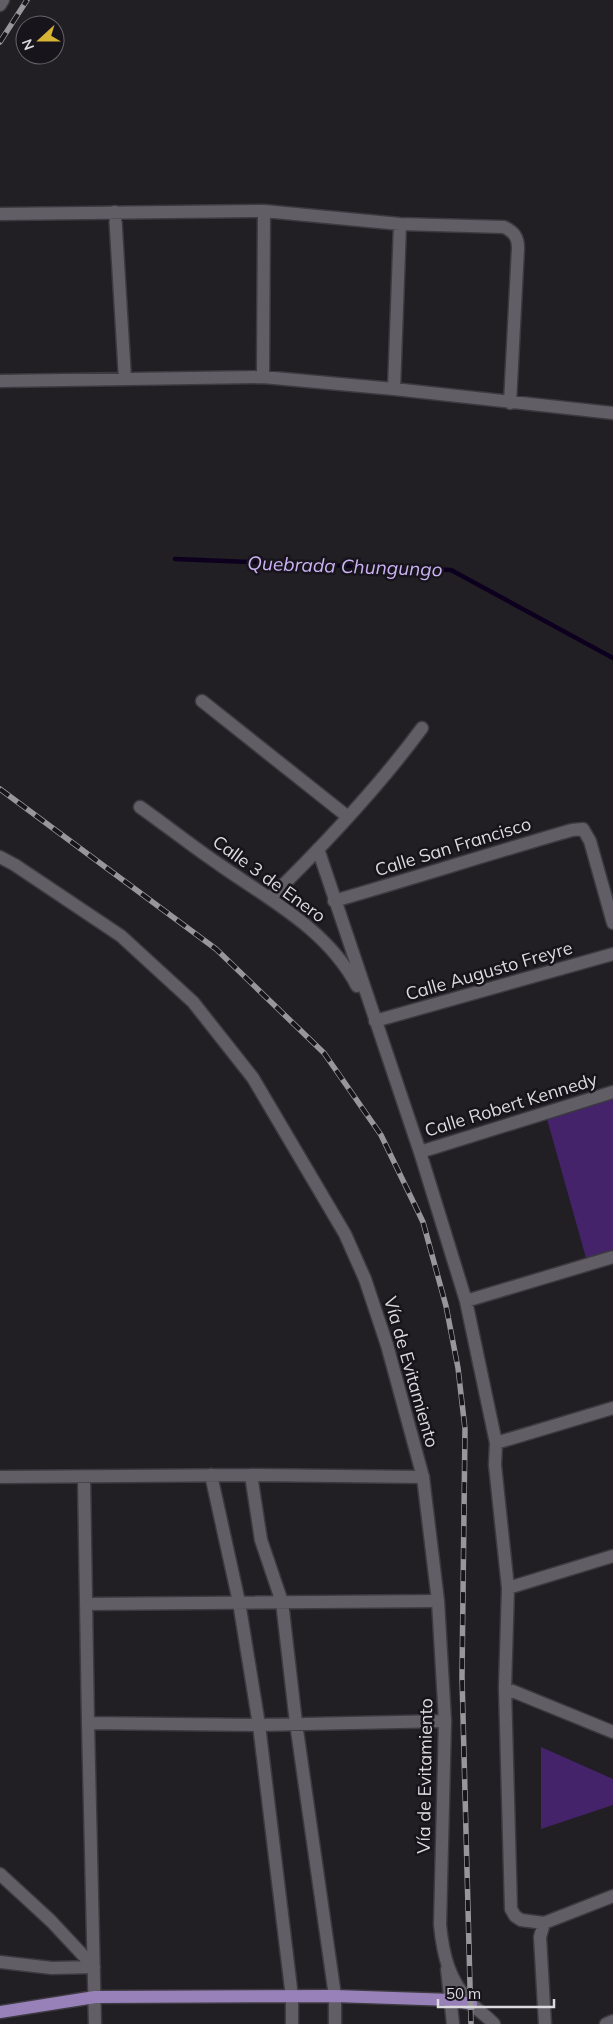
<svg xmlns="http://www.w3.org/2000/svg" width="613" height="2024" viewBox="0 0 613 2024" font-family="Mulish,sans-serif">
	<style>
		.green { fill: #44236a }
		.lines { fill: none; stroke-linecap: round; stroke-linejoin: round }
		.stream { stroke: #0d001f; stroke-width: 4.5 }
		.minor-casing { stroke: #3c3a40; stroke-width: 15 }
		.secondary-casing { stroke: #3c3a40; stroke-width: 15 }
		.primary-casing { stroke: #3c3a40; stroke-width: 15 }
		.minor { stroke: #615e66; stroke-width: 12 }
		.secondary { stroke: #615e66; stroke-width: 12 }
		.primary { stroke: #9881b9; stroke-width: 12 }
		.rail-casing { stroke: #98969a; stroke-width: 5.5 }
		.rail { stroke: #17151b; stroke-width: 4; stroke-dasharray: 11; stroke-linecap: butt }
		.labels { text-anchor: middle; stroke-width: 5; stroke-linejoin: round; paint-order: stroke }
		.street-label { font-size: 18px; fill: #dcdade; stroke: #17151b }
		.water-label { font-size: 19px; font-style: italic; fill: #ccb2f4; stroke: #17151b }
	</style>
	<rect width="100%" height="100%" fill="#211e24"/>
	<path class="green" d="M613,1099V1251L586,1258L547,1119Z
		M541,1747L613,1779V1805L541,1829Z"/>
	<g class="lines">
		<path class="stream" d="M175,559L451,570L613,658"/>
		<g class="minor-casing">
			<path id="minor" d="M115,212L125,379
				M0,214L264,211L400,224L504,227C514,232 518,237 518,248L510,403
				M263,377L264,211
				M0,381L263,377L394,389L613,413
				M394,389L400,224
				M202,701L348,817
				M140,807C167,826 193,847 220,865C270,900 328,930 357,986
				M318,849L420,1152L466,1301L496,1443L495,1465L508,1588L505,1688L511,1909L515,1916L521,1920L544,1923L613,1896
				M270,898C324,845 377,789 422,728
				M334,901C414,878 492,853 572,830L583,829L590,841L613,923
				M375,1021L613,954
				M420,1152L613,1092
				M466,1301L613,1257
				M496,1443L613,1408
				M211,1475L239,1602L259,1725L292,1997V2024
				M251,1475L261,1540L282,1602L296,1723L335,1996V2024
				M0,1477L251,1475L423,1477
				M84,1477L88,1723L95,2024
				M508,1588L613,1556
				M86,1604L438,1601
				M505,1688L613,1732
				M88,1723L259,1725L445,1721
				M0,1874L51,1921L94,1967
				M544,1923L540,1937L545,2024
				M0,1962L52,1968L94,1967
				M447,1969L453,2024
				M606,2024L613,2021"/>
		</g>
		<g class="secondary-casing">
			<path id="secondary" d="M0,5L3,0
				M0,857L15,865L121,936L193,1002L253,1078L345,1234L365,1279L387,1345L423,1477L438,1601L445,1721L440,1925C443,1955 449,1981 471,2003C478,2011 487,2016 494,2024"/>
		</g>
		<g class="primary-casing">
			<path id="primary" d="M0,2012L95,1997L335,1996L452,2000L471,2004"/>
		</g>
		<use href="#minor" class="minor"/>
		<use href="#secondary" class="secondary"/>
		<use href="#primary" class="primary"/>
		<g class="rail-casing">
			<path id="rail" d="M0,42L27,0
				M0,789L216,949L324,1053L381,1135L423,1222L446,1306L458,1368L465,1429L462,1677L471,2024"/>
		</g>
		<use href="#rail" class="rail"/>
	</g>
	<g class="labels">
		<g class="street-label">
			<text transform="translate(453 847) rotate(-17)" y="6">Calle San Francisco</text>
			<text transform="translate(269 879) rotate(36)" y="6">Calle 3 de Enero</text>
			<text transform="translate(489 971) rotate(-16)" y="6">Calle Augusto Freyre</text>
			<text transform="translate(511 1105) rotate(-17)" y="6">Calle Robert Kennedy</text>
			<text transform="translate(411 1372) rotate(74)" y="6">Vía de Evitamiento</text>
			<text transform="translate(425 1776) rotate(-89)" y="6">Vía de Evitamiento</text>
		</g>
		<g class="water-label">
			<text transform="translate(345 566) rotate(2)" y="7">Quebrada Chungungo</text>
		</g>
	</g>
	<g transform="translate(40 40) rotate(249)"><circle r="24" fill="#17151b" stroke="#666469"/>
	<path d="M0-4L9 19L0 12L-9 19Z" fill="#d8b434"/>
	<text y="-8" font-size="14" font-weight="bold" text-anchor="middle" fill="#dcdade">N</text>
	</g>
	<path d="M438 1999v8h116v-8" fill="none" stroke="#dcdade" stroke-width="2.5"/>
	<text x="446" y="1999" font-size="15" fill="#dcdade" stroke="#17151b" stroke-width="4" paint-order="stroke">50 m</text>
</svg>
